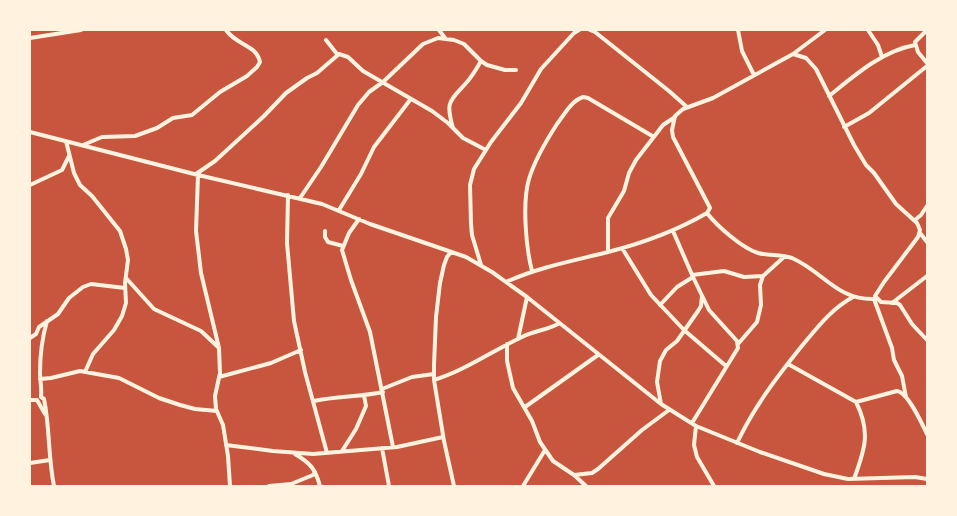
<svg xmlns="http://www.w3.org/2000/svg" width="957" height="516" viewBox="0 0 957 516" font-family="'Noto Serif',serif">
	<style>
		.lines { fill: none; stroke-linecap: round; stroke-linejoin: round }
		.minor { stroke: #fff3e0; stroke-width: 4 }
	</style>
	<rect width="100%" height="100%" fill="#c8553d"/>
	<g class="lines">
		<path class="minor" d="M439,30L445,38
			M590,30L595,32L669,91L687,107
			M738,30L742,51L754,75
			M868,30L878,45L882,57
			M927,30L915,42L918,52L927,63
			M30,38L81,30
			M326,40L337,54
			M793,54L825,30
			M829,96C855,75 882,51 915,45
			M844,127L869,113L927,66
			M453,128C445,101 450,101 467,82C473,75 477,68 481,61
			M30,132L198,175L322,204L370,224L466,257L492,272L527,297L661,404L696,426L760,452L824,474L848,479L915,477L927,479
			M66,141L74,173L80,185L92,196L120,231L126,249L128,260L125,283L126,303L122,316L114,330L93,354L85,372
			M83,145L102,137L135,136L157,128L173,118L192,115L220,92L247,76L257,67L260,62C256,44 237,46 226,30
			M196,174L215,161L264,116L286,93L307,78L317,73L339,54L348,57L363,71L432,111L448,123L463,138L486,150
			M198,175L196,231L201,273L219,348L220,373L215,396L216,409L223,425L228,456L230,486
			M30,185L62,170L69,156
			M288,195L287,243L294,321L305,372L327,453
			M300,198L321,167L358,105L369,92L383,82L423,44L438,38L454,40L464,44L481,61L487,65L505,70H516
			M339,210L361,174L374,147L410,100
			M707,213C717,226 742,248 758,253C769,256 781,254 792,258C824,272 837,301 876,299
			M359,219L349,233L342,250L351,280L370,332L393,447
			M915,220L921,215L927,206
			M325,231V237L328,242L343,246
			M673,231L693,277L709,310L737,341L738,348L692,423
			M920,233L927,242
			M622,248L651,295L684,330L726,366
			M451,252L447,257L444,265L440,283L436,317L434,365V380L444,441L454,486
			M608,252V218L624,191L629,173L636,160L663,125L675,117
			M481,265L472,235L471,224L470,185L474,169L491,142L521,103L541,69L574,33L579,30
			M532,271C526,248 522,202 529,179C535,159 546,141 557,124C564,115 571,101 583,97L588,98L654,137
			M692,275L724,271L744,277L763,276
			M126,278L154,309L201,331L218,347
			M506,282C539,267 573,261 608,252C643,243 676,231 707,213L710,208L708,204L673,137L672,130L675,116L683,109L713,98L793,54L806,58L816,69L854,145L866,165L874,173L896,204L917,223L920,230L918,237L884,282L875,296L881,302L897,303L900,305L912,324L927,340
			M874,299L892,348L894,360L902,376L906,397
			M892,303L927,276
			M660,305L677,287L693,277
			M47,321C42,338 40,356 40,373C40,381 42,388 41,397L44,399C50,428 48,457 54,486
			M30,338L36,334L39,327L58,314L69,298L83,287L91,284L125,288
			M518,339L527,297
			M507,344V361L513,388L532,421L540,442L553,461L574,475L586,486
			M738,344L757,322L761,305L760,285L763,276L785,256
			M788,364L856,402C871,432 865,449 854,479
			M219,377L271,363L301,350
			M40,379L51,378L80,371L119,378L159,398L180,405L195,409L217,411
			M434,380C466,370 492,351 522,337C533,331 547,330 558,324
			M382,389L412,377L434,374
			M30,400H37L45,414
			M314,401C337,396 360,397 383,392
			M856,402L897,391C908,392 922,424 927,434
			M661,404L657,382L660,361L666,350L677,341L698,311L701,306L702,296
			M525,407L598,355
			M696,426L694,445L697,457L714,486
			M737,443C754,407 776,378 801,347C817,328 831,309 853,297
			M226,445L273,451L313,454L397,447L443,437
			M382,448L389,486
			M342,451L356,429L366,406L364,395
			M295,454C310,463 315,468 320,486
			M30,463L50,460
			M574,475L592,473L598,469L642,430L669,410
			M269,486L291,484L313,475L315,472
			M523,486L545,450"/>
	</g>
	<rect width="957" height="516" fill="none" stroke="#fff3e0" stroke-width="62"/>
</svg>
